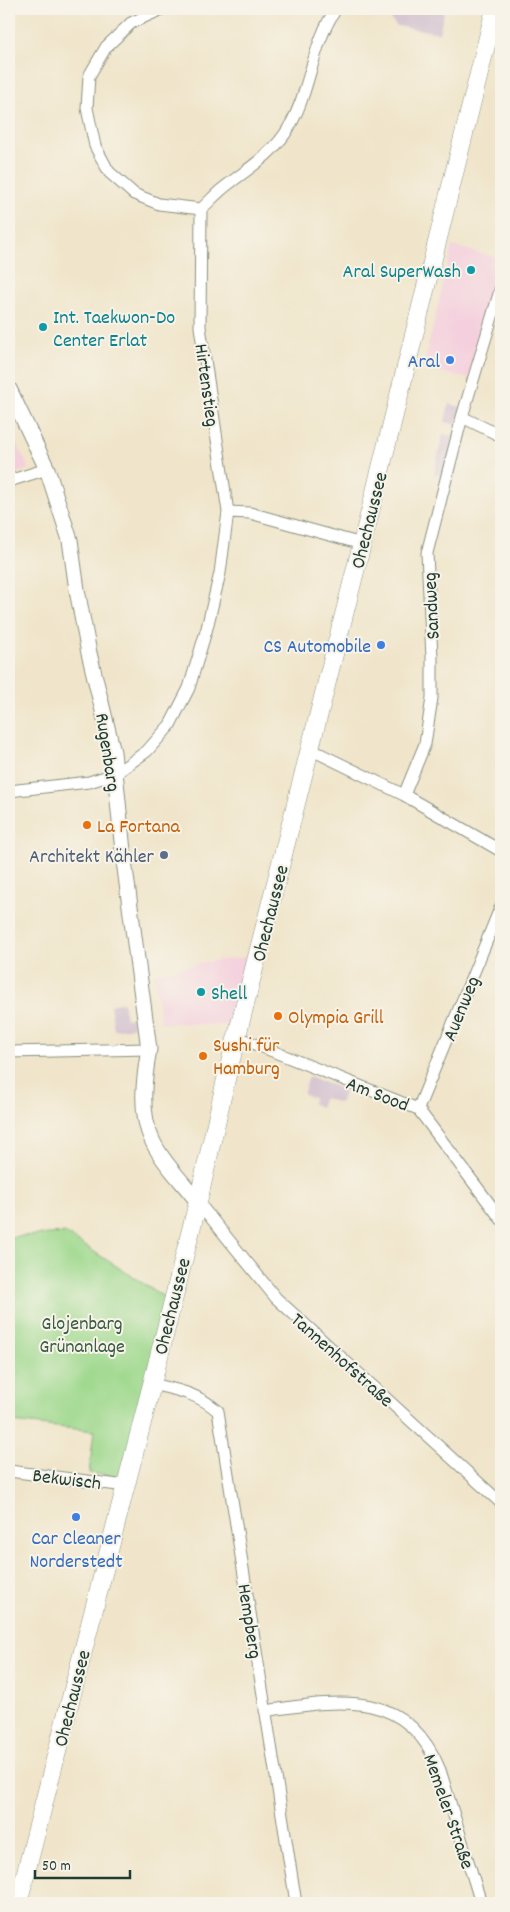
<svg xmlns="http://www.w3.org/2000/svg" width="510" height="1912" viewBox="0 0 510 1912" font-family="Dekko,sans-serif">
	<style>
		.built { fill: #f4cfdd }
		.industrial { fill: #d0bdcd }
		.green { fill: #9dd88c; stroke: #5e8a60 }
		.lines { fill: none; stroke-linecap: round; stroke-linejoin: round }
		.street-casing { stroke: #88917f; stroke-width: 13 }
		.secondary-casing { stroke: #88917f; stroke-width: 17 }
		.primary-casing { stroke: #88917f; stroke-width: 19 }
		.street { stroke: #fff; stroke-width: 11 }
		.secondary { stroke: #fff; stroke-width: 15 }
		.primary { stroke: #fff; stroke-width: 18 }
		.culture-dot { fill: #0f9aa8; stroke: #f7f3e8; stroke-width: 2 }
		.shop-dot { fill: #3f7fe0; stroke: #f7f3e8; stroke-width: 2 }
		.food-dot { fill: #e8710a; stroke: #f7f3e8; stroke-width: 2 }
		.service-dot { fill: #5c6f8a; stroke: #f7f3e8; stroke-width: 2 }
		.labels { text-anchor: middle; stroke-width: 4; stroke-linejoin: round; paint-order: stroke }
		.culture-label { font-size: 20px; fill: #0d838f; stroke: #f7f3e8; text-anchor: start }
		.shop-label { font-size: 20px; fill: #366cbe; stroke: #f7f3e8; text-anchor: end }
		.street-label { font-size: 20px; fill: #1f3d34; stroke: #f7f3e8 }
		.food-label { font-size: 20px; fill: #c56008; stroke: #f7f3e8; text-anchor: start }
		.service-label { font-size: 20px; fill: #4e5e75; stroke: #f7f3e8; text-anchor: end }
		.park-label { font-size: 20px; fill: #385c46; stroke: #f7f3e8 }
	</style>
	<rect width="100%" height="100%" fill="#f7f3e8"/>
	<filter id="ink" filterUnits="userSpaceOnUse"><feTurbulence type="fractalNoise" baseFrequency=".02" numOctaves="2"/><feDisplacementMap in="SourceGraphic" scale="10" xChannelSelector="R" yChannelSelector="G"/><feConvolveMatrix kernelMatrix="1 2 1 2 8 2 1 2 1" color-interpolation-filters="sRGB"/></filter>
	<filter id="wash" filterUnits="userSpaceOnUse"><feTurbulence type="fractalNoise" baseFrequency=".0096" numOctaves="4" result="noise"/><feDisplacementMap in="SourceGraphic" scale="20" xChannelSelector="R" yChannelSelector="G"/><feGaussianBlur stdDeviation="1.12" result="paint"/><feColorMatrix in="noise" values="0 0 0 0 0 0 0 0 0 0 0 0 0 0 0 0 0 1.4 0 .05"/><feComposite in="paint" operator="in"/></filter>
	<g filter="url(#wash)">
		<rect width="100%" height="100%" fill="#f0e5ca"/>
		<path class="built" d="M452,246L499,258L470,379L423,368Z
			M9,428L29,469L9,475Z
			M246,957L229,1025L161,1023L153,974L205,962Z"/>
		<path class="industrial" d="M394,9H445L439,33L397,26L391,20Z
			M449,404L461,407L457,425L445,422Z
			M443,434L454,436L445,477L434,474Z
			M123,1002L126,1019L132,1018L133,1027L114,1030L110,1005Z
			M309,1077L345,1090L340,1103L324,1098L320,1107L312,1104L314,1098L303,1094Z"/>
		<path class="green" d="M65,1233L167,1299L121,1477L89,1473L94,1431L12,1422L9,1447V1237Z"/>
	</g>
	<g filter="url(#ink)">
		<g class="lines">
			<g class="street-casing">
				<path id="street" d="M162,9L131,23L106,47L89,76L87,108L95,146L109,172L134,194L159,204L201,209
					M462,417L501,436
					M9,481L47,469
					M228,512L250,513L362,544
					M310,749L404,795L501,851
					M9,791L89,782L115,774L147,751L170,725L189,688L207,628L220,573L228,512L200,327L201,209C208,203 214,196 221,190C244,171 273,155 288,129C311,91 311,45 336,9
					M404,795L425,744L432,698V658L427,553L462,417L501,287
					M237,1037L418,1109L501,1219
					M9,1052L149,1049
					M418,1109L501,906
					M198,1202L276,1298L501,1503
					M152,1384C178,1390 197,1393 218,1411L296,1903
					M9,1471L126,1486
					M265,1711C339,1700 406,1687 440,1770L481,1903"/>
			</g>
			<g class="secondary-casing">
				<path id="secondary" d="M9,389L47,469L70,540L77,590L89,653L113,752L124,861L149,1049C144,1078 139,1112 152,1140C162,1162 183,1182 198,1202"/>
			</g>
			<g class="primary-casing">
				<path id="primary" d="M18,1903L152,1384L198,1202L227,1075L362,544L495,9"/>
			</g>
			<use href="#street" class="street"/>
			<use href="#secondary" class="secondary"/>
			<use href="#primary" class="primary"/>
		</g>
	</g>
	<g class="culture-dot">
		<circle cx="471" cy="270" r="5"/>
		<circle cx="43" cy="327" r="5"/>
		<circle cx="201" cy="992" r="5"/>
	</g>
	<g class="shop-dot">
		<circle cx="450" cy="360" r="5"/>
		<circle cx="381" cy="645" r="5"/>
		<circle cx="76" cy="1517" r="5"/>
	</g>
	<g class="food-dot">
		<circle cx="87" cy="825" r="5"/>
		<circle cx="278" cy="1016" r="5"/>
		<circle cx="203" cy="1056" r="5"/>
	</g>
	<circle class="service-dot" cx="164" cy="855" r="5"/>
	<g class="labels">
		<g class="culture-label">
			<text x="461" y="277" text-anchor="end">Aral SuperWash</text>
			<text x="53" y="323">Int. Taekwon-Do<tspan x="53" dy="23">Center Erlat</tspan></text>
			<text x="211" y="999">Shell</text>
		</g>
		<g class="shop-label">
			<text x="440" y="367">Aral</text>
			<text x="371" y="652">CS Automobile</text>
			<text x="76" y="1544" text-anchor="middle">Car Cleaner<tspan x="76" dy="23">Norderstedt</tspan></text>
		</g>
		<g class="street-label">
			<text transform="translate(208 385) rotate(82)" y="7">Hirtenstieg</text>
			<text transform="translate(368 520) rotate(-76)" y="7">Ohechaussee</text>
			<text transform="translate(430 606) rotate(-93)" y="7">Sandweg</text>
			<text transform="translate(109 752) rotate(81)" y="7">Rugenbarg</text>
			<text transform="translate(269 913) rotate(-76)" y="7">Ohechaussee</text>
			<text transform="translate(460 1008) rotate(-68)" y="7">Auenweg</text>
			<text transform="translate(378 1093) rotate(21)" y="7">Am Sood</text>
			<text transform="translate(171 1306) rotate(-76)" y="7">Ohechaussee</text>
			<text transform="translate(343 1359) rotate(42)" y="7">Tannenhofstraße</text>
			<text transform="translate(67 1478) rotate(7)" y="7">Bekwisch</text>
			<text transform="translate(251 1621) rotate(81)" y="7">Hempberg</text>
			<text transform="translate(71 1698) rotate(-76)" y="7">Ohechaussee</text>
			<text transform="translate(450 1811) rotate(71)" y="7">Memeler Straße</text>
		</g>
		<g class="food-label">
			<text x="97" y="832">La Fortana</text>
			<text x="288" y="1023">Olympia Grill</text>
			<text x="213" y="1051">Sushi für<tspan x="213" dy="23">Hamburg</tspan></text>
		</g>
		<g class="service-label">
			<text x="154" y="862">Architekt Kähler</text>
		</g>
		<g class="park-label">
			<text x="82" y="1329">Glojenbarg<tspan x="82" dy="23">Grünanlage</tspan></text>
		</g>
	</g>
	<rect width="510" height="1912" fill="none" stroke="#f7f3e8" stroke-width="30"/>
	<path d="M35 1870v8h95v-8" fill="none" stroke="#1f3d34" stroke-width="2.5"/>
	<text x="42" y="1870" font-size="15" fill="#1f3d34" stroke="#f7f3e8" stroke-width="4" paint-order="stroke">50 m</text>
</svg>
